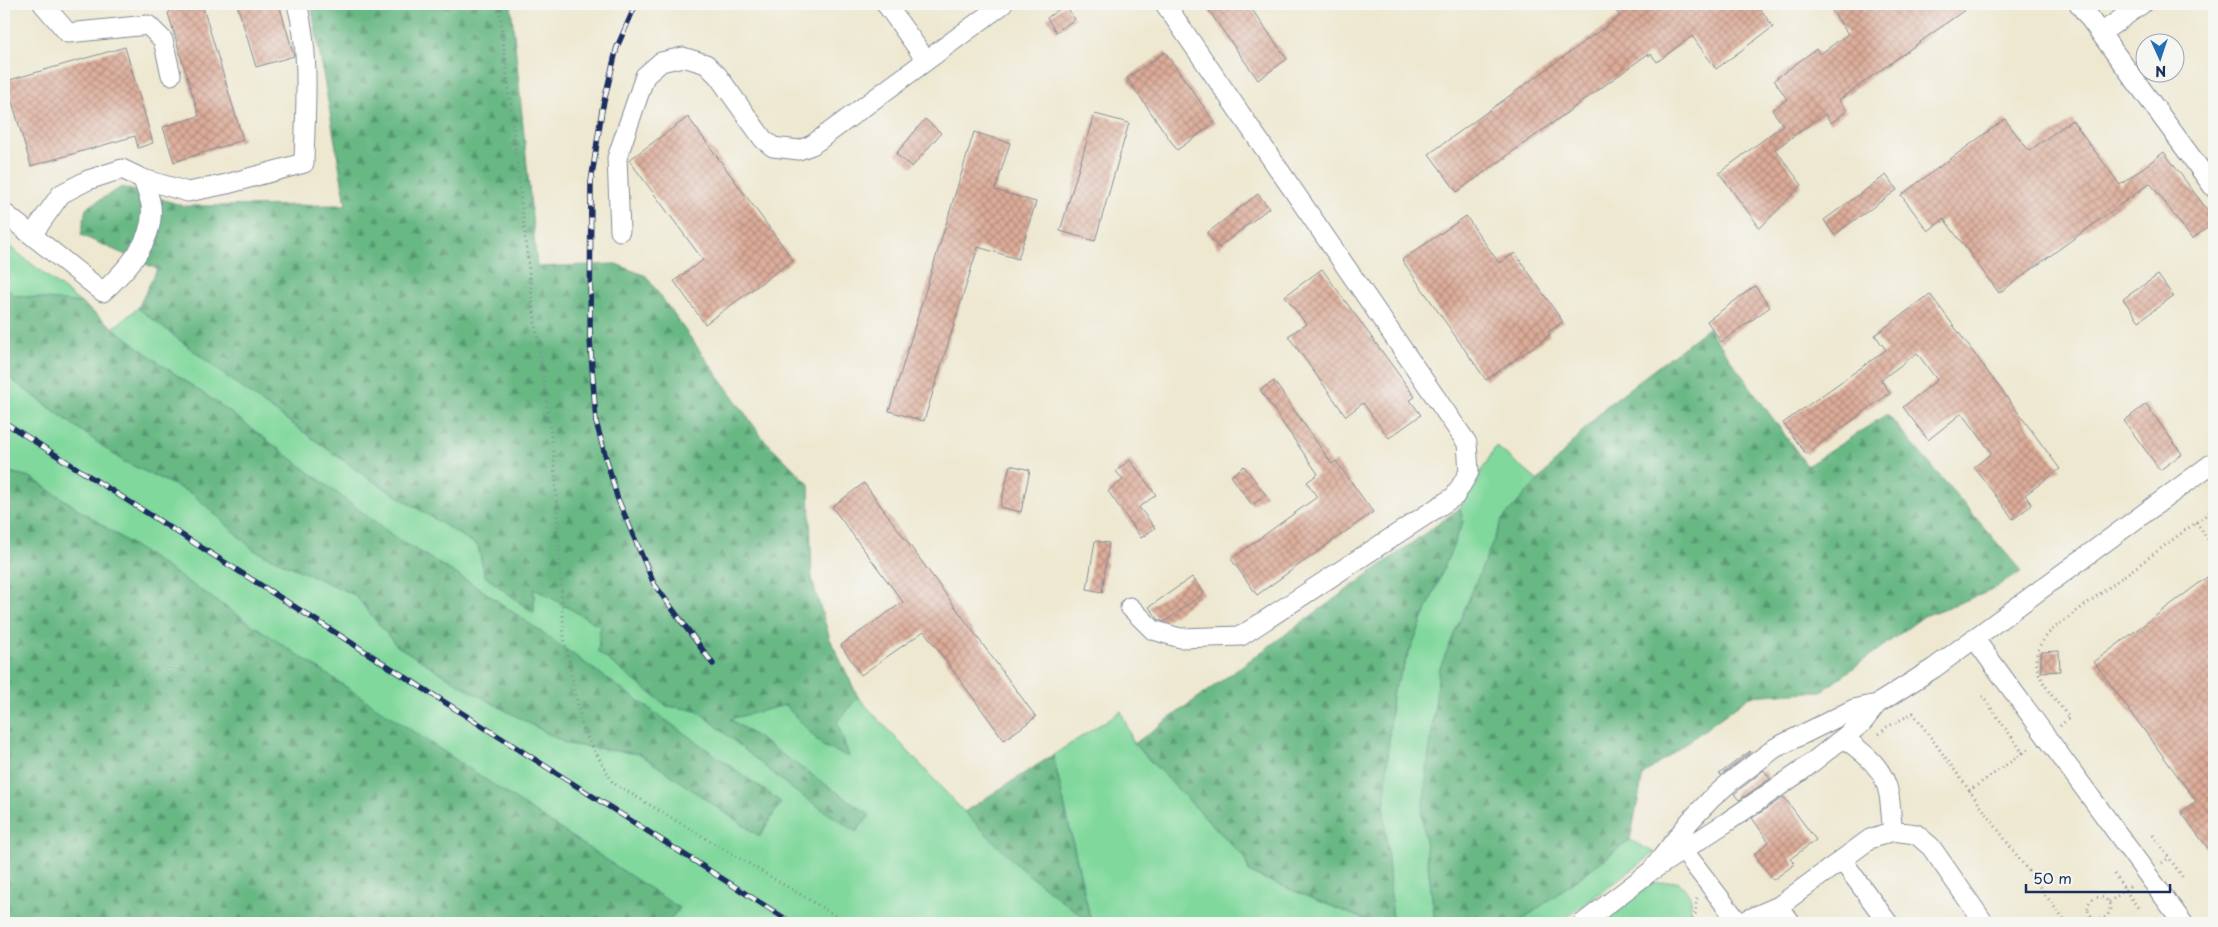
<svg xmlns="http://www.w3.org/2000/svg" width="2218" height="927" viewBox="0 0 2218 927" font-family="'Playpen Sans',sans-serif">
	<style>
		.grass { fill: #80d89c; stroke: #4e847d }
		.forest { fill: url(#forest-firs); stroke: #427471 }
		.building { fill: url(#building-cross-hatch) }
		.lines { fill: none; stroke-linecap: round; stroke-linejoin: round }
		.minor-casing { stroke: #848c97; stroke-width: 21 }
		.path { stroke: #848c97; stroke-width: 3; stroke-dasharray: 1 4; stroke-linecap: butt }
		.minor { stroke: #fff; stroke-width: 19 }
		.rail-casing { stroke: #1b2f5e; stroke-width: 5.5 }
		.rail { stroke: #f6f6f2; stroke-width: 4; stroke-dasharray: 11; stroke-linecap: butt }
	</style>
	<defs>
		<pattern id="forest-firs" width="22" height="20" patternUnits="userSpaceOnUse" patternTransform="scale(1.25)"><rect width="22" height="20" fill="#68b884"/><path d="M5 1l3.5 6h-7zM16 11l3.5 6h-7z" fill="#55966f"/></pattern>
		<pattern id="building-cross-hatch" width="8" height="8" patternUnits="userSpaceOnUse" patternTransform="scale(1.25)"><rect width="8" height="8" fill="#ddac98"/><path d="M0 0l8 8M0 8l8-8" fill="none" stroke="#b28c7f"/></pattern>
	</defs>
	<rect width="100%" height="100%" fill="#f6f6f2"/>
	<filter id="ink" filterUnits="userSpaceOnUse"><feTurbulence type="fractalNoise" baseFrequency=".02" numOctaves="2"/><feDisplacementMap in="SourceGraphic" scale="10" xChannelSelector="R" yChannelSelector="G"/><feConvolveMatrix kernelMatrix="1 2 1 2 8 2 1 2 1" color-interpolation-filters="sRGB"/></filter>
	<filter id="wash" filterUnits="userSpaceOnUse"><feTurbulence type="fractalNoise" baseFrequency=".0096" numOctaves="4" result="noise"/><feDisplacementMap in="SourceGraphic" scale="20" xChannelSelector="R" yChannelSelector="G"/><feGaussianBlur stdDeviation="1.12" result="paint"/><feColorMatrix in="noise" values="0 0 0 0 0 0 0 0 0 0 0 0 0 0 0 0 0 1.4 0 .05"/><feComposite in="paint" operator="in"/></filter>
	<g filter="url(#wash)">
		<rect width="100%" height="100%" fill="#eee8d0"/>
		<path class="grass" d="M4,242L81,303L13,295L4,285Z
			M138,308L238,385L364,475L478,546L485,576L534,613V588L601,626L667,706L697,710L856,832L870,815L729,718L785,705L823,746L849,756L837,722L858,697L964,812L1019,867L1091,922L1053,755L1121,711L1134,744L1244,857L1250,873L1373,923H667L679,909L30,477L4,471V374L123,461L193,494L254,550L355,595L396,645L474,693L567,744L640,754L760,836L781,802L479,588L396,538L227,410L158,362L113,328Z
			M1496,446L1538,481L1502,520L1422,814L1435,923H1393L1384,811L1392,694L1463,522L1460,508Z
			M1630,840L1655,853L1559,923H1518Z
			M1677,881C1695,896 1694,903 1685,923H1601L1653,883Z"/>
		<path class="forest" d="M311,4H511L537,267L616,264L646,276L762,437L809,484L812,580L830,639L858,697L837,722L849,757L823,746L785,705L730,719L870,815L856,832L792,789L697,710L667,706L598,652L600,626L534,588V613L485,576L478,546L364,475L238,385L138,308L157,269L81,235L86,208L122,187L184,206L346,205Z
			M4,285L14,295L81,303L158,362L227,410L396,538L479,588L781,802L759,836L640,754L567,744L474,693L396,645L355,595L254,550L193,494L123,461L4,374Z
			M1708,328L1807,466L1887,414L2022,572L1983,594L1924,616L1822,691L1750,696L1643,775L1630,840L1518,923H1435L1422,814L1439,670L1502,520L1605,407Z
			M4,471L30,477L679,908L667,923H4Z
			M1460,508L1463,521L1392,694L1384,811L1393,923H1373L1250,873L1244,857L1134,744Z
			M1053,755L1091,923L1019,867L964,812Z"/>
		<g id="blocks">
			<path class="building" d="M167,4H202L243,140L174,162L163,127L199,116L168,13L170,12Z
				M237,4H279L294,56L256,67Z
				M1204,4H1248L1287,59L1258,80Z
				M1611,4H1757L1773,27L1716,69L1692,36L1657,62L1651,54L1649,56L1648,54L1457,192L1429,154L1620,16Z
				M1838,4H1973L1839,100L1847,111L1831,123L1825,114L1775,149L1802,185L1760,228L1719,173L1783,125L1772,110L1787,99L1774,80L1816,49L1820,54L1848,34L1831,9Z
				M1065,5L1075,19L1056,32L1047,18Z
				M125,47L153,143L138,148L135,136L31,166L6,81Z
				M1165,52L1215,123L1177,150L1127,78Z
				M1095,114L1129,123L1095,241L1060,231Z
				M688,117L793,260L705,324L674,281L703,260L629,160Z
				M925,119L941,133L912,167L896,154Z
				M2005,119L2029,151L2072,120L2120,185L2164,152L2214,219V223L2192,239L2150,183L1999,293L1944,219L1928,231L1901,195Z
				M974,132L1010,143L995,190L1036,202L1018,259L978,247L924,421L889,411Z
				M1886,175L1897,190L1834,235L1824,220Z
				M1258,194L1269,208L1218,248L1207,233Z
				M1466,216L1499,263L1515,253L1563,322L1548,332L1550,335L1486,380L1402,260Z
				M1322,269L1415,397L1410,400L1421,415L1389,438L1363,403L1346,416L1288,336L1306,324L1285,296Z
				M2158,275L2173,296L2139,321L2123,299Z
				M1755,286L1770,307L1721,342L1707,321Z
				M1930,294L2060,469L2025,495L2032,505L2013,519L1974,467L1992,453L1962,413L1928,440L1903,407L1937,380L1917,353L1881,380L1890,393L1806,454L1783,423L1886,350L1875,335Z
				M1274,381L1332,464L1336,461L1373,512L1257,595L1231,559L1317,497L1307,482L1318,474L1260,390Z
				M2146,404L2182,454L2160,470L2124,421Z
				M1130,460L1156,495L1139,507L1155,528L1141,538L1108,491L1123,480L1116,471Z
				M1010,465L1030,470L1021,512L1000,507Z
				M1244,466L1266,495L1252,505L1231,476Z
				M864,483L1036,717L1004,740L924,631L861,675L841,645L903,602L832,507Z
				M1095,541L1109,543L1102,592L1087,589Z
				M2214,572V857L2181,812L2196,801L2094,662Z
				M1192,577L1204,593L1164,622L1159,620L1149,607Z
				M2059,651L2060,671L2041,672V652Z
				M1750,751L1751,752L1721,775L1719,774Z
				M1764,770L1770,779L1739,800L1734,794Z
				M1784,797L1816,840L1790,859L1795,864L1773,880L1754,854L1769,842L1752,818Z"/>
		</g>
	</g>
	<g filter="url(#ink)">
		<use href="#blocks" fill-opacity="0" stroke="#848c97" stroke-width="1"/>
		<g class="lines">
			<g class="minor-casing">
				<path id="minor" d="M43,4L68,33L148,25L163,40L171,75
					M886,4L926,60
					M2079,4L2214,188
					M2101,33L2142,4
					M143,179L188,192L227,184L304,163C305,110 311,56 297,4
					M4,213L103,292C126,270 155,241 151,206C150,197 145,188 143,179L122,169L88,180L61,194L32,235
					M620,231L617,158L645,76L661,62L683,57L706,64L718,76L763,139L773,147L799,150L812,145L1003,4
					M1130,607L1153,630L1180,638L1241,636L1455,496L1469,472L1467,443L1165,4
					M1974,638L2183,923
					M1844,738C1864,753 1885,768 1889,795C1891,807 1891,819 1893,831
					M1676,841L1739,923
					M1842,860L1888,923
					M1651,871L1690,821L1711,799L1729,783L1775,748L1854,709L1877,704L1934,668L2214,462
					M1779,906L1791,923
					M1583,923L1651,871L1727,822L1800,772L1862,723L1877,704
					M1740,923L1779,906L1870,839L1893,831L1916,834L1931,847L1984,923"/>
			</g>
			<path class="path" d="M499,4L533,306L554,457L564,638L583,730L613,783L848,923
				M2196,522L2214,548
				M2060,726L2069,718C2057,700 2029,674 2038,650C2041,641 2048,634 2054,628L2214,509
				M1879,734L1887,727L1913,713L2066,923
				M2023,753L2030,747
				M1969,791L2023,753L1981,694
				M2153,835L2184,879
				M2162,863L2169,858
				M2114,874L2138,908
				M2088 908a11 11 0 1 1 22 0a11 11 0 1 1-22 0Z
				M2109,902L2132,885
				M1690,923L1695,914L1697,898
				M2079,923L2091,915"/>
			<use href="#minor" class="minor"/>
			<g class="rail-casing">
				<path id="rail" d="M636,4L617,47L602,110L591,182L590,339L596,422L617,497L654,584L713,664
					M4,422L792,923"/>
			</g>
			<use href="#rail" class="rail"/>
		</g>
	</g>
	<rect width="2218" height="927" fill="none" stroke="#f6f6f2" stroke-width="20"/>
	<g transform="translate(2160 58) rotate(177)"><circle r="24" fill="#f6f6f2" stroke="#9ea6b7"/>
	<path d="M0-4L9 19L0 12L-9 19Z" fill="#1f6fb2"/>
	<text y="-8" font-size="14" font-weight="bold" text-anchor="middle" fill="#1b2f5e">N</text>
	</g>
	<path d="M2026 884v8h144v-8" fill="none" stroke="#1b2f5e" stroke-width="2.5"/>
	<text x="2033" y="884" font-size="15" fill="#1b2f5e" stroke="#f6f6f2" stroke-width="4" paint-order="stroke">50 m</text>
</svg>
